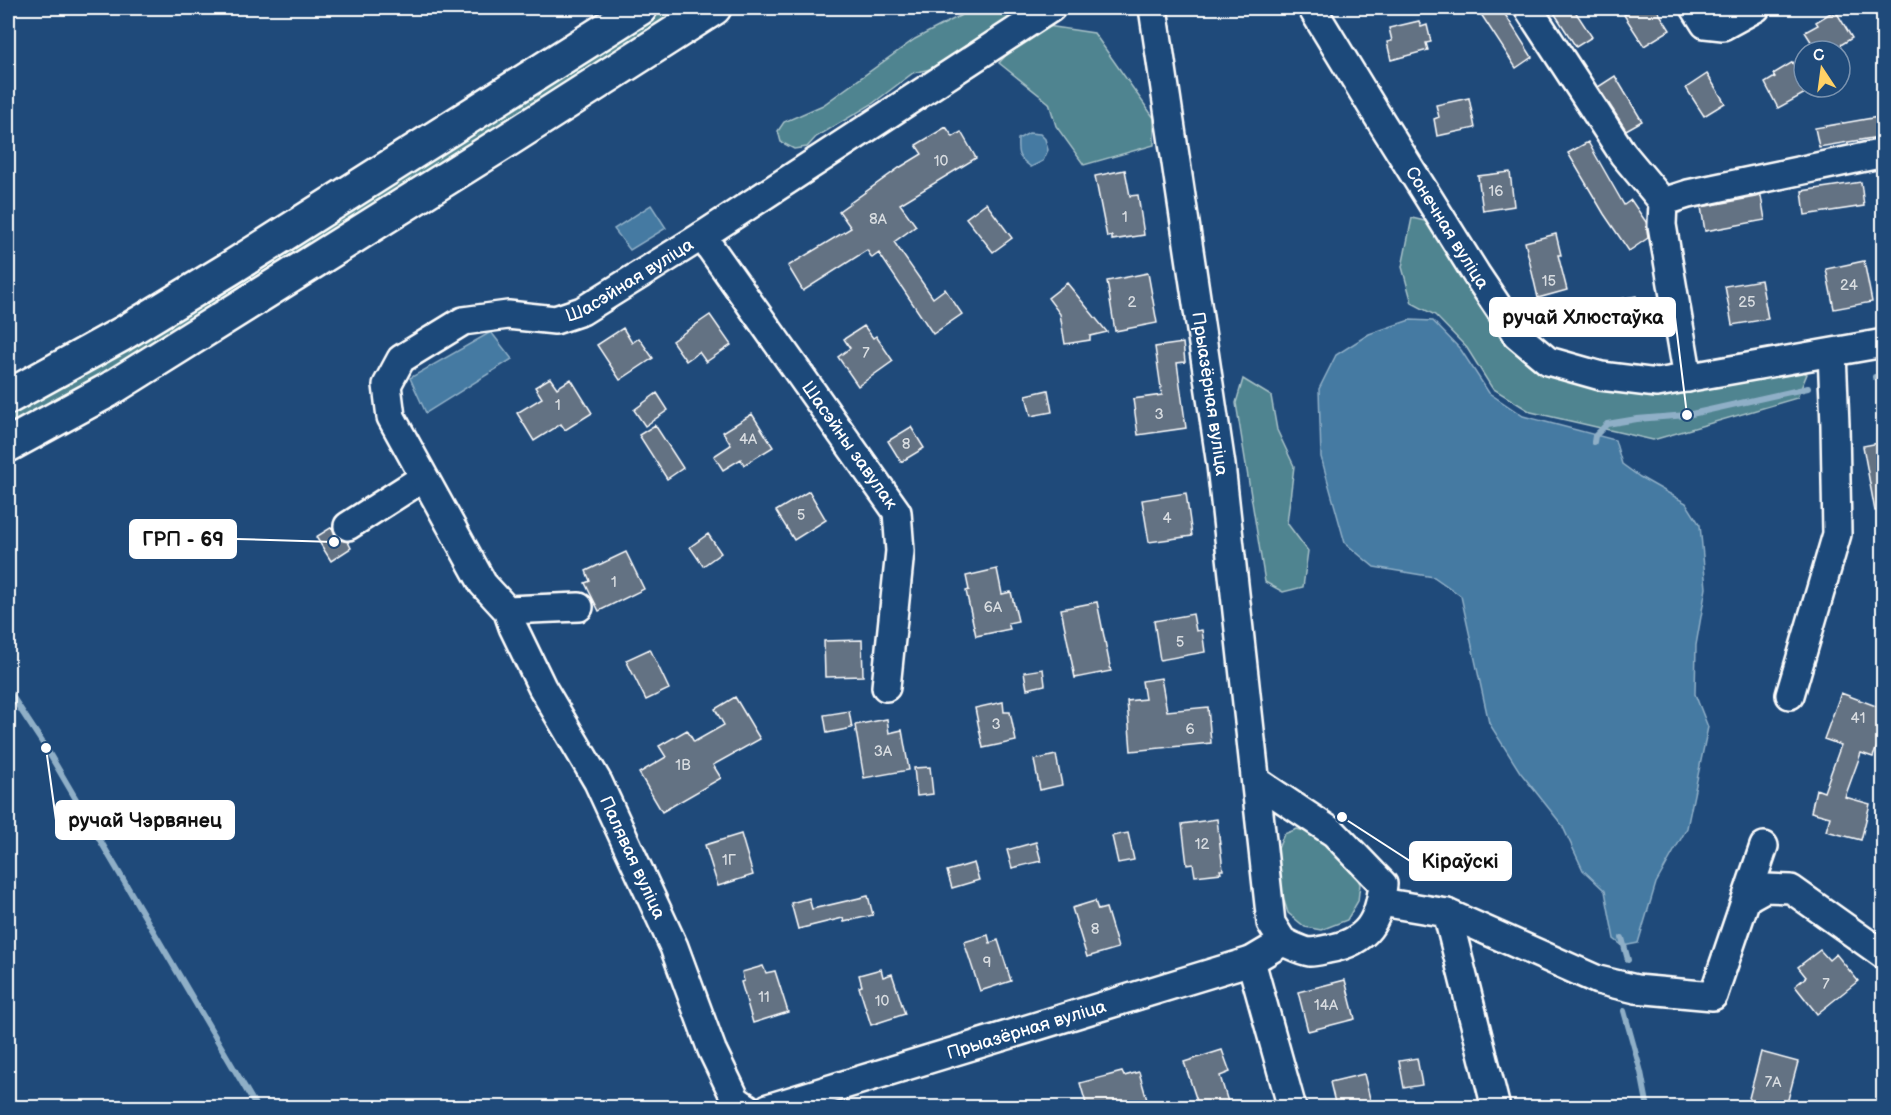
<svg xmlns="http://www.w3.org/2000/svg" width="1891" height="1115" viewBox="0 0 1891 1115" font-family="'Balsamiq Sans',sans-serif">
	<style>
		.green { fill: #508490; stroke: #a8c2c8; stroke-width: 1.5 }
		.water { fill: #457aa2; stroke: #8fafc7; stroke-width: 1.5 }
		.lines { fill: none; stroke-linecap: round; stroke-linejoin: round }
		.stream { stroke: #8fafc7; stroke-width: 6 }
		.building { fill: #647283; stroke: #fff; stroke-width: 1.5 }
		.minor-casing { stroke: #fff; stroke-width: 32 }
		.major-casing { stroke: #fff; stroke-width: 38 }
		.minor { stroke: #1f4a7a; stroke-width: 27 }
		.major { stroke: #1f4a7a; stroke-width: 33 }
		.labels { text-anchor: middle; stroke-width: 6; stroke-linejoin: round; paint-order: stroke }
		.number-label { font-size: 15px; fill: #d8dce0 }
		.street-label { font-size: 18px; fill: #fff; stroke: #1f4a7a }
		.leader { fill: none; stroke: #fff; stroke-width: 2 }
		.callout-dot { fill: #fff; stroke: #1f4a7a; stroke-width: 2 }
		.callout { fill: #fff; stroke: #fff; stroke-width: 2 }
		.callout-label { font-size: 20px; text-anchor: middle; font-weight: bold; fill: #111 }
	</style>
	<rect width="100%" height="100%" fill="#1f4a7a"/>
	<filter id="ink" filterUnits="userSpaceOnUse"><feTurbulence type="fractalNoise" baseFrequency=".0167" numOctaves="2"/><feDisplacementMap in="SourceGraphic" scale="12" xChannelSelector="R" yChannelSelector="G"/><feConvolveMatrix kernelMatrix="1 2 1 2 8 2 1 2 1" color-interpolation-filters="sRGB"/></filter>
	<g filter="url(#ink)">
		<path class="green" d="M665,8H694L425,182L8,433V412L408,173Z
			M975,8H1017L1006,24L948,65L913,73L872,104L816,137L807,147L794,149L781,142L778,131L784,122L823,105L915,39Z
			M1034,24L1094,33L1154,118V145L1084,165L1056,126L1049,103L999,63Z
			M1412,218L1433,223L1509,339L1599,381L1793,366L1807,374L1797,398L1653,440L1531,412L1492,388L1467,348L1435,315L1412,303L1402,267Z
			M1243,379L1271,396L1277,430L1294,466L1287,523L1308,551L1303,587L1283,592L1265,582L1236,403Z
			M1297,829L1318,835L1352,866L1360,884L1358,901L1347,920L1321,930L1305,927L1288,913L1281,891L1275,856L1284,834Z"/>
		<path class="water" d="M1029,133L1040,134L1045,139L1048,150L1043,161L1031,167C1018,157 1017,155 1018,139Z
			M651,205L666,228L630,250L614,229Z
			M1410,320L1433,321L1461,350L1489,393L1523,416L1615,440L1622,464L1640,477L1686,503L1700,525L1706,588L1696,645L1695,694L1708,727L1687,828L1656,883L1638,943L1623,946L1614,939L1605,891L1583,870L1562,825L1520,772L1489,723L1461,596L1434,577L1374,567L1345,543L1321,457L1319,389L1336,355L1369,334Z
			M491,332L512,359L426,413L410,378Z"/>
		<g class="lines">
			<path class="stream" d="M1875,377H1884
				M1594,442L1595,436L1607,424L1637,419L1687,415L1808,388
				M8,690L46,748L257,1108
				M1622,938L1628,960
				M1624,1011L1641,1072L1648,1108"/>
		</g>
		<path class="building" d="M1477,8H1501L1532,57L1516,68Z
			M1551,8H1573L1592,37L1576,47Z
			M1635,8H1656L1670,30L1644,46L1624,15Z
			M1832,12L1834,15L1837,13L1852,38L1831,51H1817L1805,32L1818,25L1816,22Z
			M1419,21L1421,27L1427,25L1431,42L1426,43L1428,50L1391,60L1387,42L1392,41L1389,28Z
			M1793,62L1804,82V87H1807L1809,91L1778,108L1765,83L1775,77L1773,74Z
			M1707,74L1725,103L1704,116L1686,88Z
			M1615,76L1642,121L1626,130L1598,87Z
			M1469,98L1475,128L1437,136L1434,119L1439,117L1436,105Z
			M1884,116V136L1819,147L1815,128Z
			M946,127L953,137L961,132L976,158L900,204L916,226L894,242L933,298L945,289L962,314L933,334L879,253L872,258L867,250L803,291L788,266L851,228L839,211L899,168L922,154L916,145Z
			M1588,142L1624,205L1631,200L1646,222L1648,238L1629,251L1604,214L1568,153Z
			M1125,170L1130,196L1138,195L1144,235L1112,240V236L1107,237L1095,176Z
			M1510,172L1514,206L1483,211L1478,176Z
			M1861,182L1864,206L1805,215L1802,191Z
			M1761,196L1765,220L1705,231L1701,207Z
			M986,203L1012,238L993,252L966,218Z
			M1556,234L1561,255H1558L1567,290L1538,298L1525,242Z
			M1864,261L1872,302L1834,309L1826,269Z
			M1148,273L1157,323L1115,331L1107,281Z
			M1761,280L1768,319L1732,325L1725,286Z
			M1067,283L1107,332L1090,336V340L1065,344L1060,314L1048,298Z
			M1636,296L1641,324L1612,330L1607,301Z
			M710,315L731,345L706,362L699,352L686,361L672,341Z
			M864,326L873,338L876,336L893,361L858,386L838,357L850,348L844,339Z
			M623,328L632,343L639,338L653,358L620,380L597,345Z
			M1183,343L1185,362L1177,363L1186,428L1138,435L1133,399L1162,395L1155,347Z
			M550,378L557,388L571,379L592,413L565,430L561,424L534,441L517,413L542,398L535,387Z
			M1048,390L1052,412L1031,416L1026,395Z
			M657,393L668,410L645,426L634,410Z
			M752,414L773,447L744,465L741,459L723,470L714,456L731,445L723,432Z
			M655,425L683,468L667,479L639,435Z
			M911,427L924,448L901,462L888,441Z
			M1884,442V510L1875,511L1863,446Z
			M809,491L826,520L794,540L776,511Z
			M1186,493L1192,536L1149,542L1142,500Z
			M332,527L335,535L340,540L348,542L351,548L331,561L316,537Z
			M708,534L721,553L703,566L690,547Z
			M626,552L644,589L599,611L585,583L590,581L586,571Z
			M997,569L1002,594L1011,592L1018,621L1008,623L1010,629L976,636L966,591L969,590L966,576Z
			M1097,602L1111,671L1075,678L1061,609Z
			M1193,614L1196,631L1202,630L1205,652L1160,660L1154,621Z
			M862,640L863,676L825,677L824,641Z
			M650,649L669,689L646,700L626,660Z
			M1043,669L1045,685L1027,689L1024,672Z
			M1161,678L1167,711L1208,707L1211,743L1131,751L1127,701L1145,699L1142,681Z
			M1841,693L1884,709V728L1873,757L1861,753L1845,797L1870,804L1861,840L1826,831L1830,817L1811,812L1816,789L1824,792L1841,745L1824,739Z
			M735,697L760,739L713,765L721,778L662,812L639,773L666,757L659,746L687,730L694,742L724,725L715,709Z
			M1003,702L1004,712H1010L1016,741L983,748L975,708Z
			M849,711L852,728L827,733L824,715Z
			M887,719L889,733L902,730L909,770L864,778L855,725Z
			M1056,755L1062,785L1040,790L1034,760Z
			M930,767L933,794L917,796L914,768Z
			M1217,819L1223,870H1220L1221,873L1195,876L1193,864L1187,865L1182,824Z
			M1128,833L1134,860L1118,863L1112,836Z
			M741,834L753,875L718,886L705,845Z
			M1036,842L1041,861L1012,868L1007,850Z
			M974,863L979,880L952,888L947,871Z
			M868,896L873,915L844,922L843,918L798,929L791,903L809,898L812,909Z
			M1095,901L1098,910L1106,908L1118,948L1087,957L1072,908Z
			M988,935L990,943L998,940L1011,981L980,991L964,942Z
			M1820,950L1829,960L1836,954L1858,981L1817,1014L1795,986L1806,977L1798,967Z
			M763,966L766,973L775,971L788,1012L753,1023L741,982L744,981L742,972Z
			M881,969L883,977L892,974L905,1014L871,1025L859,987L862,986L859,975Z
			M1345,980L1355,1019L1308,1031L1298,992Z
			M1222,1050L1230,1072L1220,1076L1228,1102L1211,1107H1199L1184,1062Z
			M1761,1052L1798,1062L1786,1107H1770L1748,1102Z
			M1417,1058L1422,1085L1404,1088L1399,1061Z
			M1122,1072L1124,1076L1139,1072L1149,1107H1087L1080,1083Z
			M1364,1074L1372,1107H1336L1330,1082Z"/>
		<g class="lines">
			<g class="minor-casing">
				<g id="minor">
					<path id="s1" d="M1153,8L1221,465L1271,923L1283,942C1291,945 1301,951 1310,952C1315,952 1323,950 1328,949C1368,942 1379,921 1383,884L1334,833L1256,781"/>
					<path id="s2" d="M1312,8L1377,115L1476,274L1517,335L1548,361L1601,376L1657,383L1884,343"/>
					<path d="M1528,8L1623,154L1663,202"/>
					<path d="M1695,8L1705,24L1723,26L1756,8"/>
					<path id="s3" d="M702,236L897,512L900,551L886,687"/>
					<path d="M1688,378L1662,225L1663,202L1688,194L1884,153"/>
					<path d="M348,526L423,478"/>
					<path id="s4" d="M579,607L507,610L483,584L391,417L387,385L401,359L463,321L508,315L555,320L582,311L702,236L1051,8"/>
					<path id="s5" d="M507,610L513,627L542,687L598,782L674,947L712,1050L736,1100L748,1108"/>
					<path d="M1790,695L1837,534L1835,425L1832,353"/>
					<path d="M1747,898L1765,888L1791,889L1884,955"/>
					<path d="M1381,902L1447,913L1496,1108"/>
					<path d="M1447,913L1598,980L1636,989L1713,996L1764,846"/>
					<path d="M1251,961L1292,1108"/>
					<path id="s6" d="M768,1108L1251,961L1283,942"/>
				</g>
			</g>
			<g class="major-casing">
				<path id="major" d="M8,397L122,334L229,269L640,8
					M8,445L107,391L506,141L714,8"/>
			</g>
			<use href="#minor" class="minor"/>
			<use href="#major" class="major"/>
		</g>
	</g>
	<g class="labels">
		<g class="number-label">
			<text x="941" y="166">10</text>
			<text x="1496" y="196">16</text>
			<text x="1125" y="222">1</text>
			<text x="878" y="224">8А</text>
			<text x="1549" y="286">15</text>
			<text x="1849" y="290">24</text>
			<text x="1132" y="307">2</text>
			<text x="1747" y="307">25</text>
			<text x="866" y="358">7</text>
			<text x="558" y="410">1</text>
			<text x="1159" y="419">3</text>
			<text x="748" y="444">4А</text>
			<text x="906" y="449">8</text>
			<text x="801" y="520">5</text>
			<text x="1167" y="523">4</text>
			<text x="614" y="587">1</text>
			<text x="993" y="612">6А</text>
			<text x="1180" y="647">5</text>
			<text x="1858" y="723">41</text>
			<text x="996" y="729">3</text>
			<text x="1190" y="734">6</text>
			<text x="883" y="756">3А</text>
			<text x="683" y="770">1В</text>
			<text x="1202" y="849">12</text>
			<text x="729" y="865">1Г</text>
			<text x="1095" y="934">8</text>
			<text x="987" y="967">9</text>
			<text x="1826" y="989">7</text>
			<text x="764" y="1002">11</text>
			<text x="882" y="1006">10</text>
			<text x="1326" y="1010">14А</text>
			<text x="1773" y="1087">7А</text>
		</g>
		<g class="street-label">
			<text dy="6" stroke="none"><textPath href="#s2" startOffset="258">Сонечная вуліца</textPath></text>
			<text dy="6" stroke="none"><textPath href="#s4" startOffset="610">Шасэйная вуліца</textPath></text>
			<text dy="6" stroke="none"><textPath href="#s1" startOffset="390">Прыазёрная вуліца</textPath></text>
			<text dy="6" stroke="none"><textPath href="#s3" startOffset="256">Шасэйны завулак</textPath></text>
			<text dy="6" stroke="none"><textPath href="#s5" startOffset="278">Палявая вуліца</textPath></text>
			<text dy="6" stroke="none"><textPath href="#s6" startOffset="270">Прыазёрная вуліца</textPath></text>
		</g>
	</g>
	<path class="leader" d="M1687 415L1675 317M334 542L236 539M46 748L56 820M1342 817L1410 861"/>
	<g class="callout-dot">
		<circle cx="1687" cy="415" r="6"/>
		<circle cx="334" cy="542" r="6"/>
		<circle cx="46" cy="748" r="6"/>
		<circle cx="1342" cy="817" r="6"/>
	</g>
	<g class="callout">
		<rect x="1490" y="298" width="185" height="38" rx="6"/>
		<rect x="130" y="520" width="106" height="38" rx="6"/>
		<rect x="56" y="801" width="178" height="38" rx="6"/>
		<rect x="1410" y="842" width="101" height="38" rx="6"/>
	</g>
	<g class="callout-label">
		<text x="1583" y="324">ручай Хлюстаўка</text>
		<text x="183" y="546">ГРП - 69</text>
		<text x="145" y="827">ручай Чэрвянец</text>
		<text x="1460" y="868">Кіраўскі</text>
	</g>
	<rect width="1891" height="1115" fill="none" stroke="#1f4a7a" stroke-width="30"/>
	<rect x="15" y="15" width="1861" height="1085" fill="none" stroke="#fff" stroke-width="2" filter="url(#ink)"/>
	<g transform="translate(1822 69) rotate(347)"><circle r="28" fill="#1f4a7a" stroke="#7992af" stroke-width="1.5"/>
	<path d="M0-4.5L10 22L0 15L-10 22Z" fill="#ffd166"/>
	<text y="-9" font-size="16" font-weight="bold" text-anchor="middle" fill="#ffffff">С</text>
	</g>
</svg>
